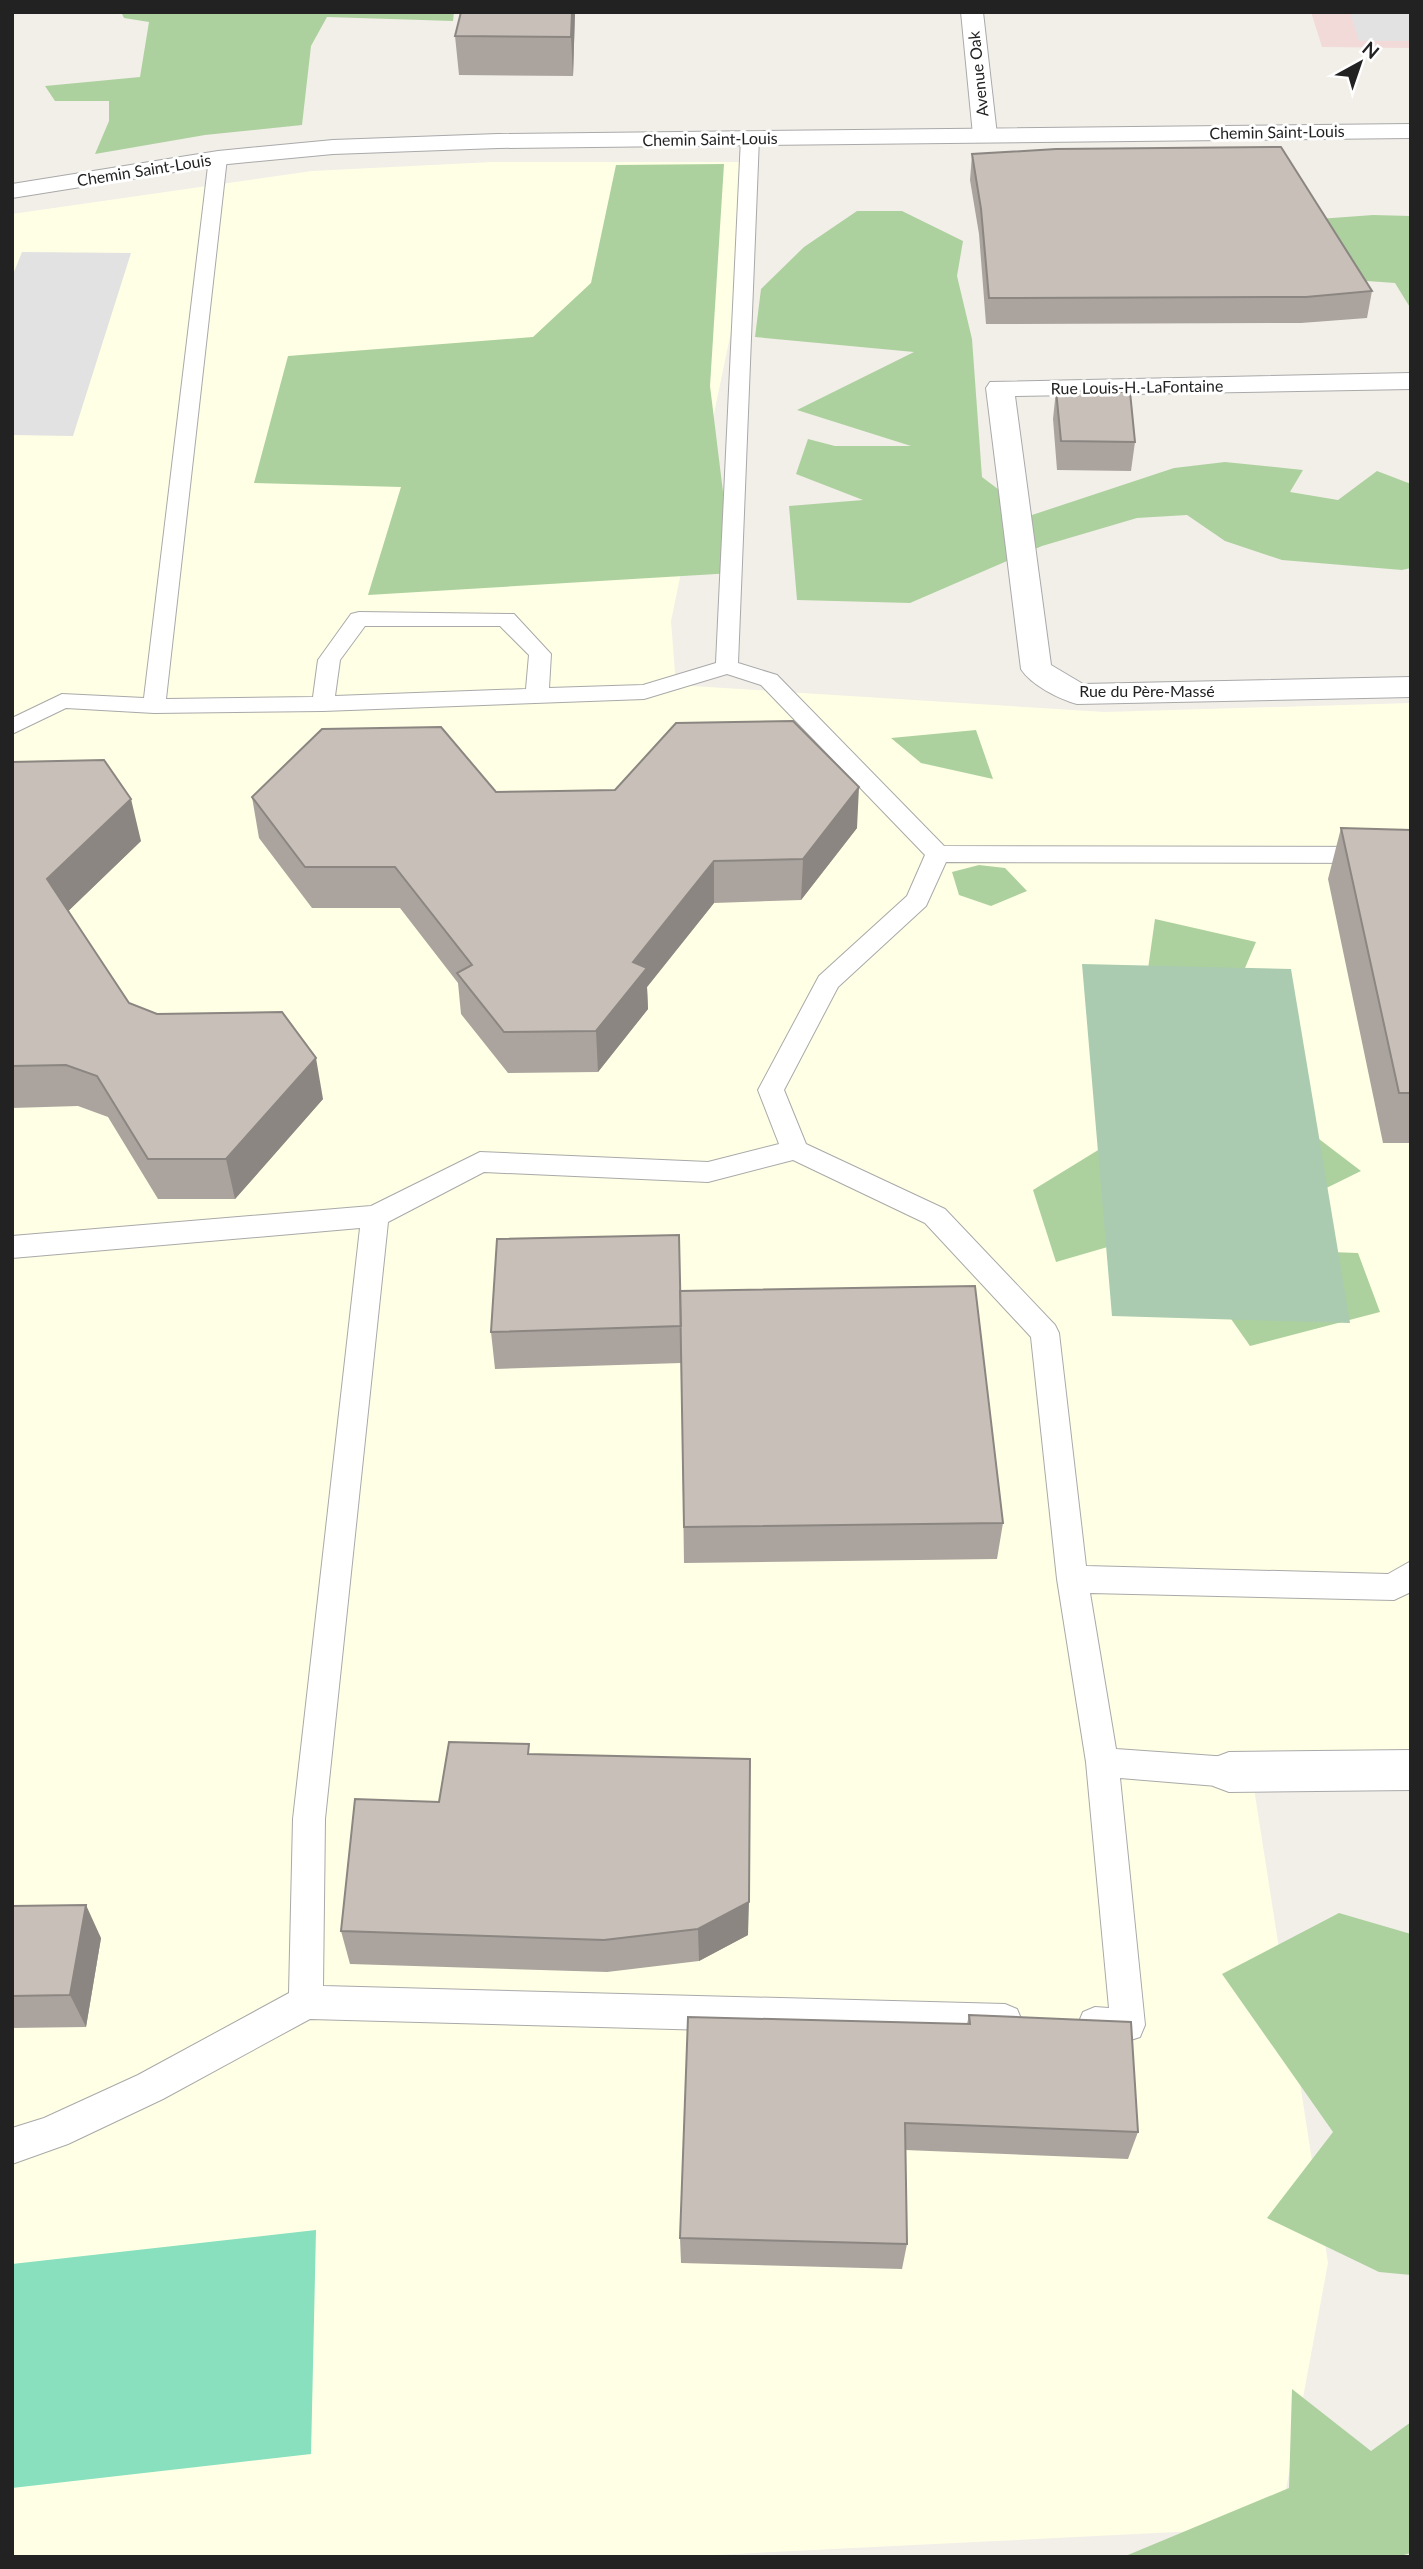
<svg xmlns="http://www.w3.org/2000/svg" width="1423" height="2569" viewBox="0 0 1423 2569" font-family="Lato,sans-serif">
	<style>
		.commercial { fill: #f2dad9 }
		.education { fill: #ffffe5 }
		.forest { fill: #add19e }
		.cemetery { fill: #aacbaf }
		.pitch { fill: #88e0be }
		.parking { fill: #e2e2e2 }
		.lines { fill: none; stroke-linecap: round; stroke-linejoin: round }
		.service-casing { stroke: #a9a9a9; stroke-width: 2 }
		.minor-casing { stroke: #a9a9a9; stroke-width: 2 }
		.tertiary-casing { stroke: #a9a9a9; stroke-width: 2 }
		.service { fill: #fff; fill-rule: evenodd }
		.minor { fill: #fff; fill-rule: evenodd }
		.tertiary { fill: #fff; fill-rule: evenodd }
		.wall { fill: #aba49e }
		.shaded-wall { fill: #8b8681 }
		.building { fill: #c7bfb8; stroke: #8b8681; stroke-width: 2 }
		.labels { text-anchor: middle; stroke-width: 6; stroke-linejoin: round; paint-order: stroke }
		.far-street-label { font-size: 16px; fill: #222; stroke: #fff }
	</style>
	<rect width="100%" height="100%" fill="#f2efe9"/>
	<path class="commercial" d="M1311,12H1411V48L1322,47Z"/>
	<path class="education" d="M492,162H748L733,322L671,621L676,685L1105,712L1411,703V1777L1253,1782L1328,2263L1279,2527L673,2557H12V214L312,171Z"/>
	<path class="forest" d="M121,12H454L453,21L327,17L311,46L302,125L205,135L95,154L109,121V101H55L45,86L140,77L149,22L124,18Z
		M724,164L710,386L733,573L368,595L401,487L254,483L288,356L533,337L591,283L616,165Z
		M857,211H902L963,241L957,276L972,339L982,477L1032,515L1174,468L1225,462L1303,470L1290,492L1338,500L1377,471L1411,484V568L1402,570L1282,560L1225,541L1187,515L1137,518L1042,546L910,603L797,600L789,506L863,500L796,474L808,439L835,446H911L797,410L914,352L755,337L761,289L804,247Z
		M1373,215L1411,216V309L1395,283L1297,276L1291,221Z
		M976,730L993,779L921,763L891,738Z
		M979,865L1005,868L1027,891L991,906L959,895L952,872Z
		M1155,919L1256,942L1234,994L1146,983Z
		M1298,1123L1361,1171L1300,1201L1246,1249L1358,1253L1380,1312L1250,1346L1196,1269L1142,1237L1056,1262L1033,1190L1121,1136Z
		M1339,1913L1411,1934V2275L1379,2272L1267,2218L1333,2132L1222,1974Z
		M1292,2389L1371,2451L1411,2422V2553L1396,2557H1123L1289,2488Z"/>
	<path class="cemetery" d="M1082,964L1291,969L1350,1323L1112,1316Z"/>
	<path class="pitch" d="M316,2230L311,2454L12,2488V2264Z"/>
	<path class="parking" d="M1350,12H1411V41H1359Z
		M22,252L131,253L73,436L12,435V277Z"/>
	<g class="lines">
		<g class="service-casing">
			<path id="service" d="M750,133L759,138L738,663L777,675L944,846L1411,847V863L946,862L926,906L838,987L784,1090L806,1144L945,1209L1055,1325L1059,1333L1086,1566L1388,1574L1411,1561V1592L1394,1600L1090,1593L1116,1749L1229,1757L1240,1762L1245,1772L1240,1782L1229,1787L1120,1778L1145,2025L1140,2037C1122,2044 1101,2043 1083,2036L1078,2024L1083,2012L1095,2007L1109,2008L1086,1762L1057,1579L1031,1337L925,1223L793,1160L708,1182L484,1172L388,1222L325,1819L323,1986L1005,2004L1017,2009L1022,2021L1017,2033L1005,2038L310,2019L163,2099L68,2144L12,2164V2128L44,2118L138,2075L289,1993L293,1819L360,1228L12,1258V1236L371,1206L480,1152L708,1162L779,1144L758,1090L819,976L907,896L925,855L761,685L727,674L644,699L323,711L154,713L66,708L12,734V718L62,694L144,698L209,158L218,153L227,158L166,699L313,697L318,660L351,614L359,612L514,614L551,654L549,688L643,685L716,663L741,138ZM365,626H500L529,655L526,689L335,696L340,660Z"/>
		</g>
		<g class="minor-casing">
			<path id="minor" d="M961,12H983L997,135L993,140H977L973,135Z
				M1411,373V389L1015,396L1051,665L1083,684L1411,677V697L1077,704C1059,699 1031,685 1021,669L986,388L990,382Z
				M1411,1750V1790L1229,1792L1213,1786L1207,1772L1213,1758L1229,1752Z"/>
		</g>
		<g class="tertiary-casing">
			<path id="tertiary" d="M1411,124V138L498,148L333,154L218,165L12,198V184L218,151L333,140L498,134Z"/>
		</g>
		<use href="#service" class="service"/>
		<use href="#minor" class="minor"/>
		<use href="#tertiary" class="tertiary"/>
	</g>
	<path class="wall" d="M575,12L573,76L459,75L455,36Z
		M972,154L1372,291L1367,318L1301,323L986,324L979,234L970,180Z
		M1056,390L1135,442L1131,471L1057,470L1053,419Z
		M12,762L141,841L68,911L129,1003L323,1099L235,1199H158L108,1117L78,1106L12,1108Z
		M496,792L857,828L801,900L714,903L647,987L648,1009L598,1072L508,1073L461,1014L458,983L400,908H312L259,838L252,797Z
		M1341,828L1411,830V1143H1383L1328,879Z
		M679,1235L681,1363L495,1369L491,1332Z
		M680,1291L1003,1523L997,1559L684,1563Z
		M530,1754L748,1935L699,1961L607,1972L350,1964L341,1931L439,1802Z
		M12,1906L101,1938L86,2027L12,2028Z
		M969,2015L1138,2132L1128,2159L905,2150L907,2244L902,2269L681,2263L680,2238L967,2024Z"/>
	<path class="shaded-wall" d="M572,12H575L573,76L571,37Z
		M859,787L857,828L801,900L803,859Z
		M131,799L141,841L58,921L47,879Z
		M714,861V903L647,987L648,1009L598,1072L596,1031L633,962Z
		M316,1058L323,1099L235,1199L226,1159Z
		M749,1902L748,1935L699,1961L698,1929Z
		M86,1905L101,1938L86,2027L70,1995Z"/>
	<path class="building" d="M461,12H572L571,37L455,36Z
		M1281,147L1372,291L1306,297L989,298L981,209L972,154L1056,149Z
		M1056,390L1130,392L1135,442L1061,441Z
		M793,721L859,787L803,859L714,861L633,962L647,968L596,1031L504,1032L457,973L472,965L395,867H305L252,797L322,729L441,727L496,792L558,791L615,790L676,723Z
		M104,760L131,799L47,879L129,1003L157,1014L282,1012L316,1058L226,1159H148L97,1076L66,1065L12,1066V762Z
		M1341,828L1411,830V1093H1399Z
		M679,1235L681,1326L491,1332L497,1239Z
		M975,1286L1003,1523L684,1527L680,1291Z
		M449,1742L529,1744L528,1754L750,1759L749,1902L698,1929L604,1940L341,1931L355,1799L439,1802Z
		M86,1905L70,1995L12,1996V1906Z
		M969,2015L1131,2022L1138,2132L905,2123L907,2244L680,2238L688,2017L970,2024Z"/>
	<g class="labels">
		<g class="far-street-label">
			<text transform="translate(978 74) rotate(-96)" y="6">Avenue Oak</text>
			<text transform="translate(1277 132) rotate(-1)" y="6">Chemin Saint-Louis</text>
			<text transform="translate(710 139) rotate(-1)" y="6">Chemin Saint-Louis</text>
			<text transform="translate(144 170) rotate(-9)" y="6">Chemin Saint-Louis</text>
			<text transform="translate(1137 387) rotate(-1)" y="6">Rue Louis-H.-LaFontaine</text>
			<text x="1147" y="697">Rue du Père-Massé</text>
		</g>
	</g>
	<rect width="1423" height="2569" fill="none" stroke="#222222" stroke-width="28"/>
	<g transform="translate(1360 63) rotate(40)" stroke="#ffffff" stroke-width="5" paint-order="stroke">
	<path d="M0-5L12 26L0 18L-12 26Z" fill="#222222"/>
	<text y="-10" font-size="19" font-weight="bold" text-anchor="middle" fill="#222222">N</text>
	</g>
</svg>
